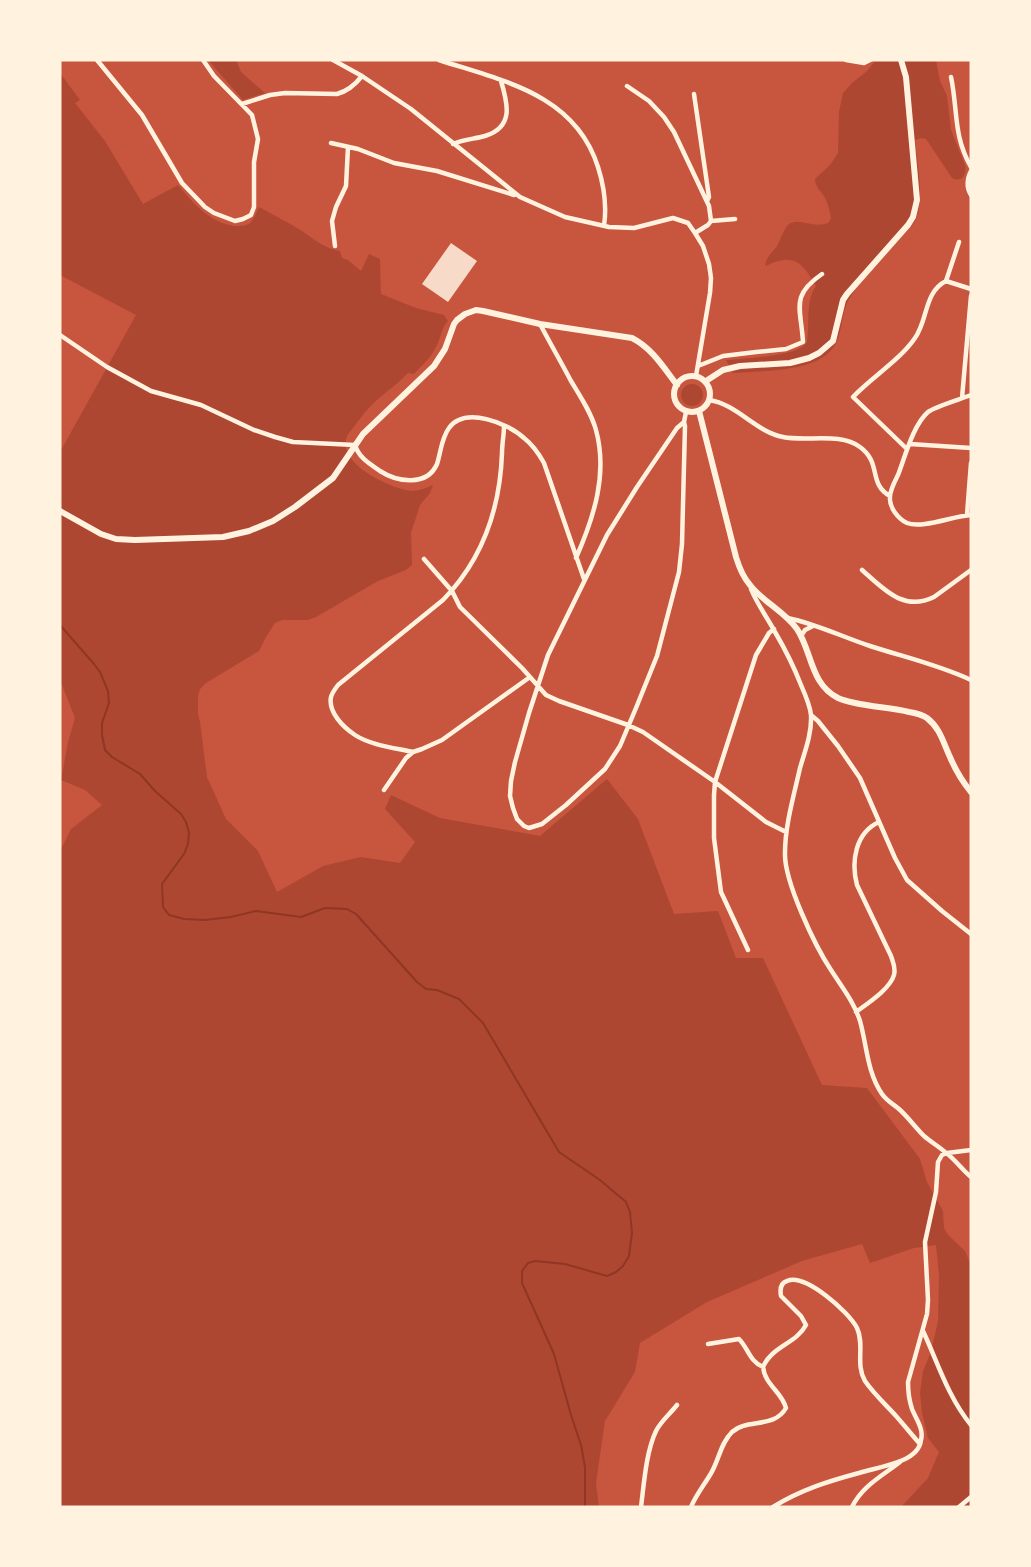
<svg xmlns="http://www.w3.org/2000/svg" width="1031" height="1567" viewBox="0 0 1031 1567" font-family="'DejaVu Sans',sans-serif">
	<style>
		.green { fill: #ae4732 }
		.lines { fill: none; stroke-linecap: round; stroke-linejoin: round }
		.stream { stroke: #8f3625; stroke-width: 2 }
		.building { fill: #f7dbc8 }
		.minor { stroke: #fff3e0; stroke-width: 4.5 }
		.tertiary { stroke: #fff3e0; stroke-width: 6 }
	</style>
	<rect width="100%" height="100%" fill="#c8553d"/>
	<path class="green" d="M208,60H236L241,72L265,93L243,100Z
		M876,60H936L940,81L947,96L951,130L965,165C967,175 962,183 952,178L926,139L921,138L915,140C917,161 925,202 915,221C911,228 902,235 897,241C880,260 861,279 848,301C839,319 844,342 826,355C804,372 760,371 733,373L726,360C744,358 798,357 807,342C810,325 805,301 816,286C801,260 794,253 765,266C766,257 772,253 777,246C781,239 783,231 788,225C797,216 813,229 828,223L831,219C830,211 828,204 825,198C821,191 815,187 815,179L830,165L838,153L839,112L843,93L852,83L867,71Z
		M60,73L80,100L75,103L105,141L143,204L178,185C193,203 210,223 235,226C240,226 245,226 249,224C254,220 256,213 259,207C273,215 288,222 302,231C315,240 324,248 340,251L342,258L348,260L361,271L369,254L380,259L381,294L416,308L444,315L448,321C441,328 441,338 436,347C431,358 422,365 414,374L408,373C395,387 379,396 367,410C364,413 361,418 358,421C355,426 350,431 347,436C336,464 390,488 411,491C418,491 426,488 433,485L430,493L420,505L411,533L412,565L406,570L378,581L316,617L308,620H282L275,623L266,637L259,651L206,683L200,689L198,697V714L200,722L207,777L226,819L258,851L277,892L323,866L361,857L400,863L415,842L385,809L391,795L440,818L540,836L607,779L638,819L674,914L718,911L736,958H763L822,1085L867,1088L920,1159L927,1182L943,1211L944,1228L948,1235L965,1251L971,1265V1507H901L928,1478L939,1452L928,1438L922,1413L920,1393L923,1371L931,1352L938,1321L939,1275L936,1245L914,1248L870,1263L862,1244L802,1261L707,1302L640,1343L635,1372L605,1421L596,1483L599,1507H60V851L71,829L102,805L85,790L61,780L68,742L75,718L62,685L60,683V452L136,315L60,275Z
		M681 395a11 11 0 1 1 22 0a11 11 0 1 1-22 0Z"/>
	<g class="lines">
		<path class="stream" d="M60,625L94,664L100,672L108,691L109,703L102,723V735L105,750L112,757L140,774L155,791L181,814L186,822L189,833L188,844L184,854L162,884L163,907L169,915L184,919L205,920L231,917L256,911L301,917L325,908L347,909L356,914L417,982L426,989L437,990L459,999L483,1023L559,1152L600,1180L626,1202L630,1212L632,1233L629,1256L623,1266L616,1272L607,1276L565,1264L535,1261L528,1263L522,1271V1283L554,1354L571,1415L581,1445L585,1467V1507"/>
	</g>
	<path class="building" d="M451,243L477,261L448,302L422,284Z"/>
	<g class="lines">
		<path class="minor" d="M97,60L142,115L182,183L205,207L214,213L235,221L243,219L251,215L254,207V162L258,139L252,115L214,76L203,60
			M333,60L362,76L411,109L520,197L565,217L609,227L634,228L673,218L688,223L695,233L703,246L709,264L711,278L710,293L696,376
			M439,60C503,81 575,94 598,167C604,186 607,206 604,226
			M846,60L864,63L870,60
			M951,77C958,110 953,136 971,167
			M627,86L649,101L664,117L674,132L709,206L711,221L708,225L695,233
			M694,94L709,197L707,201
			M242,104L270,95L285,93L337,94C348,91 355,85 362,76
			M331,143L358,149L394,163L437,171L514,195
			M453,144C464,139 475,139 485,136C514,127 508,104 501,81
			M971,171C967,179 966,187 971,195
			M711,221L735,219
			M335,246L332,221L336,207L346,186L348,147
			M946,281L971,289
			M540,324C550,343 561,362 571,381C580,396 591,412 596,430C608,474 594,517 576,558
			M60,335L107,367L151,391L201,405L254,430L275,437L293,442L355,445C359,458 370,464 380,471C397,482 427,487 437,464C441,452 441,439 449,428C465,406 508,423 524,438C533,445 539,454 544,463L584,579
			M698,366L723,356L756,352L786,349L803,342C801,308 790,296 822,274
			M971,395C961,399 934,407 928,412C913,425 905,457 898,475C895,481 890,490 890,497C889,507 898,519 907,523C922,529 953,516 971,515
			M962,398L971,296
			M709,400C737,404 756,432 783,437C807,442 840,432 860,447C882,463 868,484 890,496
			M684,422L685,426L682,544L679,572L657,656L636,708L620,746L605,769L566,805L542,824L529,828L524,826L517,819L513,808L510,796L511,781L515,762L529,713L548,655L607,535L637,487L677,428L684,422L686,412
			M910,444L971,448
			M907,449L853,397C872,377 900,360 915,338C928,320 924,292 946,281L959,242
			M967,515L971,463
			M424,559L452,591L460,607L522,668L546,695L559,701L628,725L643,732L715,782L766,822L786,832
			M862,570C884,589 903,612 934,597L971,570
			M751,589C757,604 767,617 775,632C785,649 794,667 801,685C805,694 810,705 811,715C812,733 805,751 800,768C794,795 785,825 785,853C784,881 815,946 831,970C842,987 854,1002 860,1021C867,1046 867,1072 882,1094C887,1101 893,1104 899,1109C908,1117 915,1127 924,1136C931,1142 938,1146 945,1152C955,1159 962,1170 971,1177
			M788,618C816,624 843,637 870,646C904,657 939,665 971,680
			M801,636L805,630L813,626
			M811,715L818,721L838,746L860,778L895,858L907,880L942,911L971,934
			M413,752C395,748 370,745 355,735C343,727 328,712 331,697C332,693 335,689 338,685L443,600C483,559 500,510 502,453C502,444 504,435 504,426
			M384,790L406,758L413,752L422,749L442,740L530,677
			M748,950L721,892L714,838V795L715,782L756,655L769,633L774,629
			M856,1012C868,1003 890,989 894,975C896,968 893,962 891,956L857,885C851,862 855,833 879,822
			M923,1331C938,1363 948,1397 971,1425
			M708,1344L739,1339C748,1348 750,1362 763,1367
			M641,1507C644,1484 646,1452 656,1431C661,1421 670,1414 677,1405
			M691,1507C696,1495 704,1485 710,1475C719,1461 720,1444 732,1432C747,1418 774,1429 786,1408C782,1392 765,1385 763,1367C772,1346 796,1344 806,1325L801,1316L781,1296C780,1290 780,1283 787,1281C805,1273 849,1312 857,1328C865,1345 855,1364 865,1381C874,1394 886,1405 896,1416C904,1425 912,1435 920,1444
			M773,1507C800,1490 829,1481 859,1473C873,1469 889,1466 903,1460C912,1456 920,1449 921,1440C924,1429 916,1419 912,1409C909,1400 908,1392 908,1382L927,1314L928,1300L925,1242L936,1192L938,1162L942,1155L947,1153L971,1150
			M852,1507C862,1486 882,1476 900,1462
			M959,1507L971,1497"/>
		<path class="tertiary" d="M674 394a18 18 0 1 1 36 0a18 18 0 1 1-36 0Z
			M706,381L723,370L740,366L790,363L809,358L819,353L833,341L843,300L847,294L908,225L913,217L917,200L906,77L901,60
			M699,411L736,557C739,567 743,577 750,585C763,602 784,611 797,629C812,651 810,684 838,698C855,706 889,707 909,712C916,713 921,714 927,718C940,728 943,742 950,757C955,769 962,781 971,792
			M60,511L101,534L116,539L135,540L223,537L249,531L273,521L295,507L333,478L363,434L434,366L445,349L454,324L457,320L465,314L476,310L483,311L540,324L632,338C652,348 664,368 677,385"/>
	</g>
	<rect width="1031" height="1567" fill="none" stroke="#fff3e0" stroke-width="123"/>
</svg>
